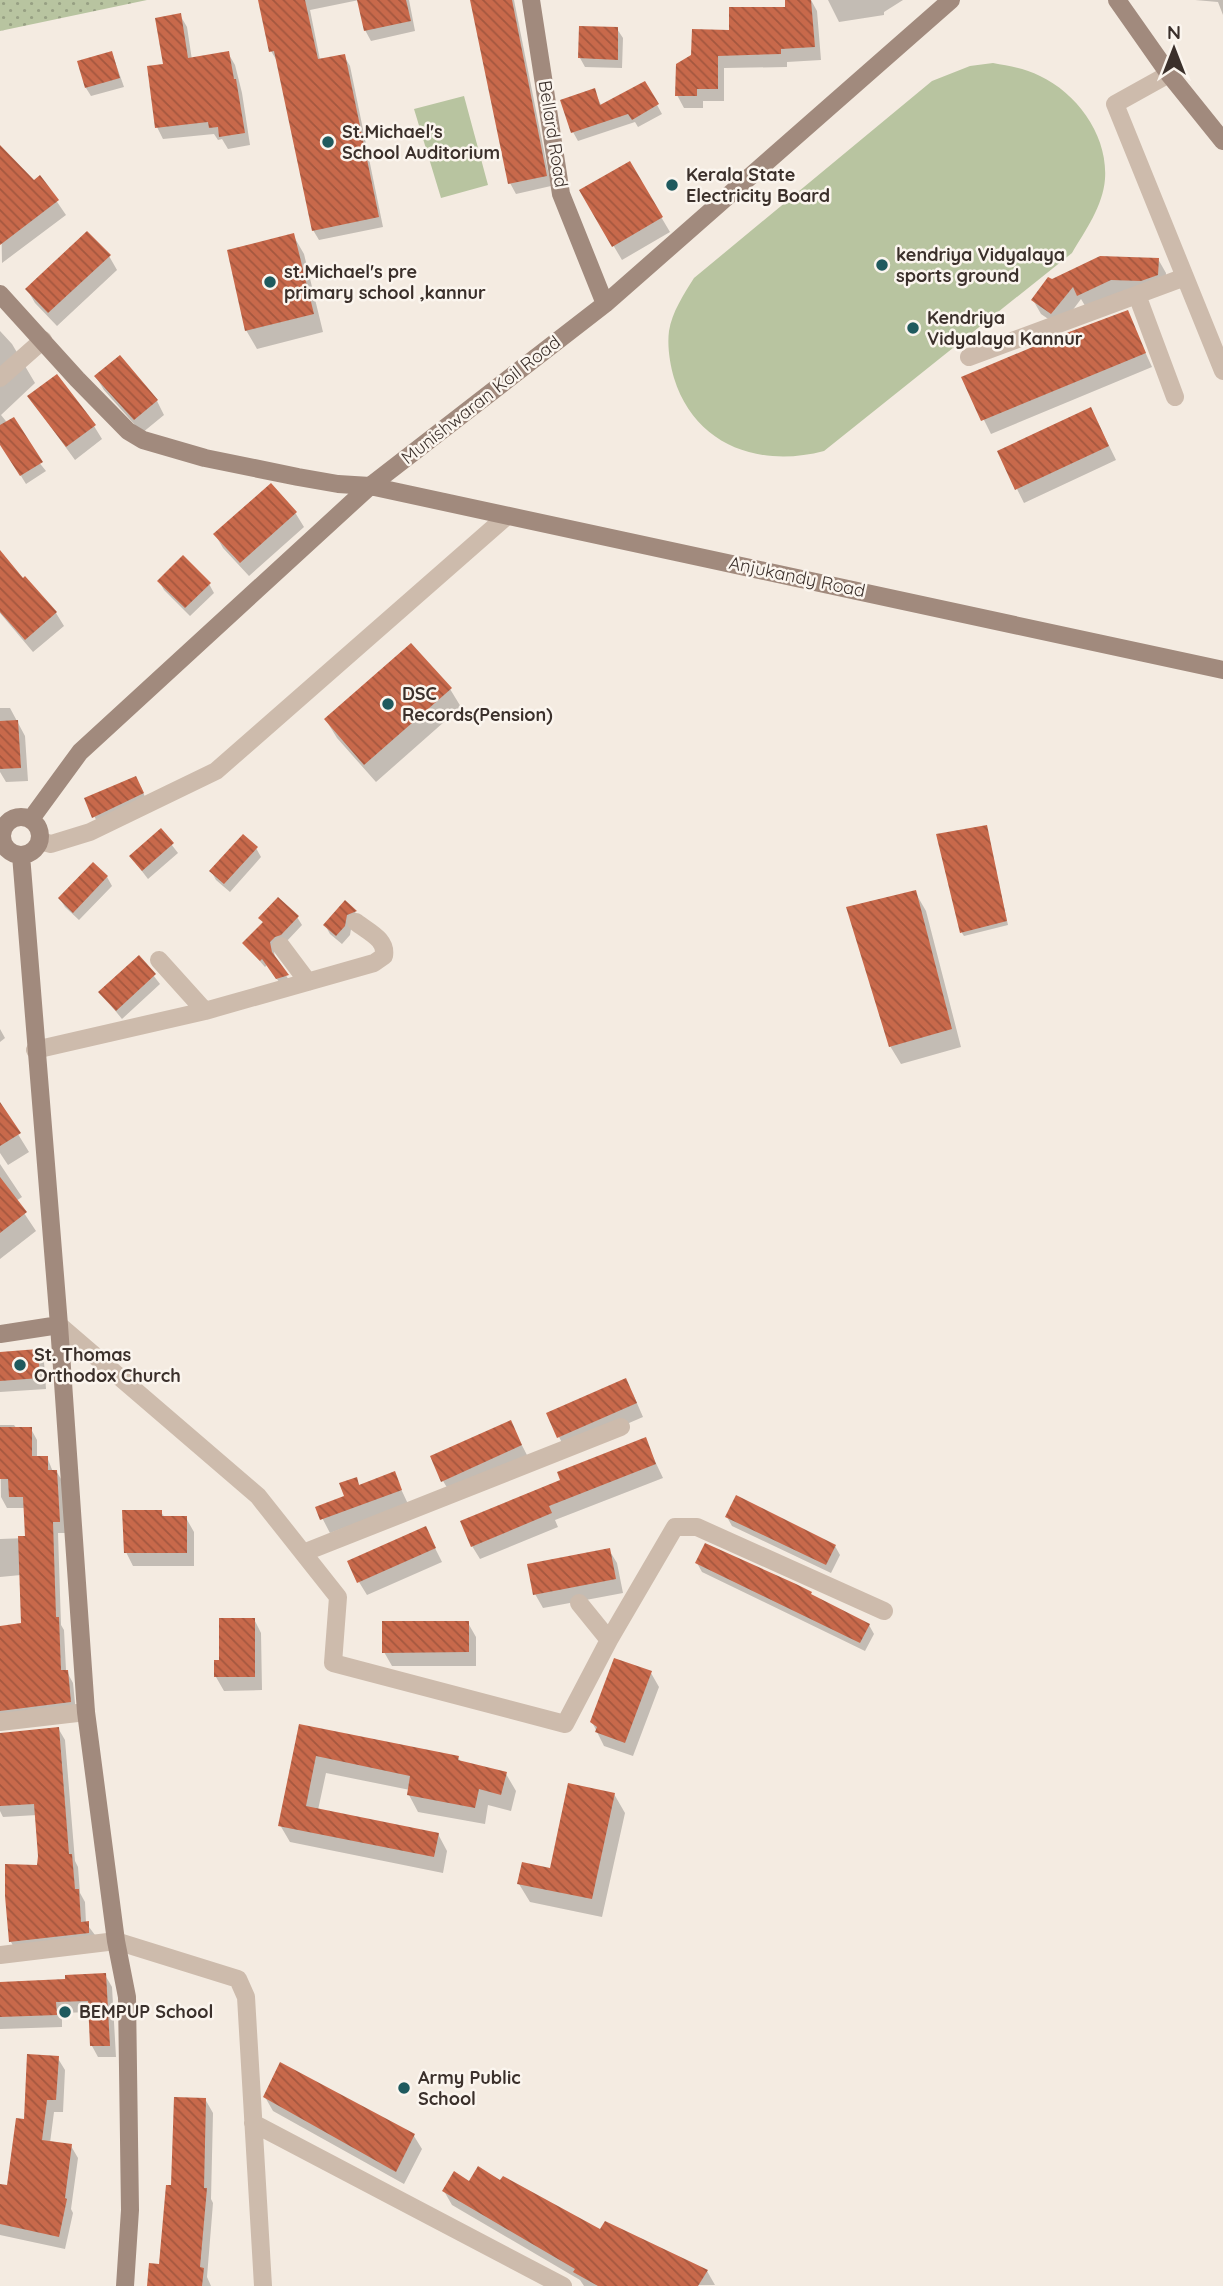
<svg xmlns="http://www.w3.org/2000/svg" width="1223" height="2286" viewBox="0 0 1223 2286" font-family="Quicksand,sans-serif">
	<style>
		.grass { fill: #b8c4a0 }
		.park { fill: url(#park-dots) }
		.shadow { fill: #0003 }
		.building { fill: url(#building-back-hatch) }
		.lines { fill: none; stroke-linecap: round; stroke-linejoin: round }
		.street { stroke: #cdbbac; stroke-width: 18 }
		.secondary { stroke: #a18a7d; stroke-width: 18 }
		.poi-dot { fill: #1f5a5e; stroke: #fbf5ee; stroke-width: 2.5 }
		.labels { text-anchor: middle; stroke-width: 5; stroke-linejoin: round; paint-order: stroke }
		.poi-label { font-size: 18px; font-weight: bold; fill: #3b302b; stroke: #fbf5ee; text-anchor: start }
		.street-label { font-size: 18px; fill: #3b302b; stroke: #fbf5ee }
	</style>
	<defs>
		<pattern id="park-dots" width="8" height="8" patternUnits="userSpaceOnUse" patternTransform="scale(1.75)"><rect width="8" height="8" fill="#b8c4a0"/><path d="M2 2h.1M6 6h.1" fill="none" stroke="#97a083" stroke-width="1.8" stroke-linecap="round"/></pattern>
		<pattern id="building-back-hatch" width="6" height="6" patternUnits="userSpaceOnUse" patternTransform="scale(1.75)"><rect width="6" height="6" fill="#c8694b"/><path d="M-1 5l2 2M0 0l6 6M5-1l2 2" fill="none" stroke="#a4573f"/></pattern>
	</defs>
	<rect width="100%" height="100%" fill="#f4ebe1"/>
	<path class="grass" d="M993,63C1009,66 1025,68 1040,76C1078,94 1108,136 1105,179C1103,206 1085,231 1072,253L824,451C760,468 695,446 674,378C670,364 667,346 669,331C672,312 684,294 694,278L932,81L970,66Z
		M464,96L488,185L441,198L414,109Z"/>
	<path class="park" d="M0,0H147L0,31Z"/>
	<path class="shadow" d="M260,0H409L415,31L371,41L365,30L359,0L310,10L320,60L344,56L350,66L383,227L319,240L313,230L277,61L271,51Z
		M472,0H514L551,186L516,194L510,183Z
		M787,0H811L817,11L821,60L787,62V67L724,68V101H703V108H684L677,95L731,31L787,8Z
		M828,0H903L884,12V15L839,22Z
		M1195,0H1223V15L1218,2Z
		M180,15L187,27L192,60L228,53L235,65L242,93L250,145L228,149L222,139L218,140L214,134L163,139L157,127L165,66Z
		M617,29L623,38L622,68L585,67L580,58Z
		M112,53L124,87L91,96L86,88Z
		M645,83L662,114L638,127L635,122L578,141L573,132L594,90L602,107Z
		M0,147L33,182L40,177L66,215L2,263Z
		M629,163L670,232L622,260L581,191Z
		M293,235L304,254L323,332L257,349L246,330Z
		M109,256L117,270L57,326L35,303L27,289Z
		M1158,259L1166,273L1165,288L1087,309L1081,299L1060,327L1041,314L1033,300L1051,282Z
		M1127,312L1152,367L991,434L963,378Z
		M0,331L12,344L35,383L1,415L46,471L26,484L0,442Z
		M120,357L157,401L164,415L142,433L104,390L96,377Z
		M29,397L94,426L102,439L75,460Z
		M1098,423L1116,460L1024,503L1017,489Z
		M271,485L296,514L304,527L249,576L223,548L215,534Z
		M0,552L22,580L56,613L64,626L33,652L0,613Z
		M159,581L209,584L214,593L190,616L164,590Z
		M450,689L461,707L376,782L337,738L326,720Z
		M0,708H10L25,736L28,781L6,782L0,772Z
		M141,787L147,802L99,826L86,799Z
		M986,827L1008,925L964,936L962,933Z
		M161,831L178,853L148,879L131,857Z
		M256,848L261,857L230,892L216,880L211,871Z
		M107,877L112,886L79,920L65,907L60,899Z
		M915,892L926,911L961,1047L901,1064L890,1046Z
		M345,903L355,912L360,920L352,923L350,935L342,944L330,934L325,925Z
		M297,917L302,925L286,942L279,944L274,951L275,959L291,983L282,986L267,965L265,967L244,943L264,924L260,918Z
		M139,957L160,984L122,1019L100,992Z
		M0,1029L5,1038L0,1042Z
		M0,1105L29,1152L8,1165L0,1153Z
		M0,1164L22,1197L16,1201L36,1231L0,1259Z
		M37,1351L44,1362L46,1389L0,1392V1354Z
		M633,1394L643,1417L566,1450L559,1437Z
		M510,1422L529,1459L451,1494L443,1481Z
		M0,1425H14L17,1429H31L37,1440V1458L47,1457L53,1472L56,1471L63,1482L65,1533H58L61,1625L64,1630L66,1670L73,1683L76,1713L0,1725V1627L23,1625L21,1575L0,1577V1539L27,1538L25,1508H7L1,1497Z
		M645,1440L663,1478L555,1520L558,1527L480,1559L472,1546L562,1480Z
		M394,1474L408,1504L330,1533L317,1508L346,1497L356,1479L360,1486Z
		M161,1512L165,1518H186L194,1532V1566H133L126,1552Z
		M727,1517L835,1546L840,1555L831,1573L732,1526Z
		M425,1528L442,1562L367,1595L359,1582Z
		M609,1550L617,1563L623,1593L543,1608L535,1594Z
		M697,1563L813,1597L869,1625L874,1634L865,1651L702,1572Z
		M254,1619L261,1633L262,1690L224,1691L216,1677V1661H221Z
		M468,1623L476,1637V1666H392L384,1652Z
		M651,1673L659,1687L633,1756L604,1746L592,1722Z
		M300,1726L458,1758L461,1762L506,1774L516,1791L511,1811L488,1805L485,1824L418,1812L409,1795L410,1790L326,1773L318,1810L438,1834L447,1851L443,1873L290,1842L280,1825Z
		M58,1728L65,1740L75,1861L78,1867L80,1893L85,1902L86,1923L95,1935V1944L17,1953L11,1942L7,1896L39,1866L37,1815L3,1817L0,1811V1734Z
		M614,1794L625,1813L602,1917L530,1902L519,1884L552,1870Z
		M105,1975L112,1987L116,2057H98L92,2046L90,2012L62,2013V2027L0,2029V1984L67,1981Z
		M57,2057L65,2070L63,2112H54L50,2143L71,2146L78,2158L71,2209L73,2213L65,2249L0,2235V2190L8,2187L25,2121Z
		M265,2097L414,2136L422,2149L404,2184L273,2111Z
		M205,2099L213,2113L211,2199L213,2203L207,2277L211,2286H149L161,2266L173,2187Z
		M501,2182L600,2231L707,2271L715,2285L584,2286L580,2280L452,2205L444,2191L470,2183Z"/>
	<path class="building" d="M258,0H305L318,59L345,54L379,217L312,231L274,51L269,52Z
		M357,0H406L411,21L364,31Z
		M470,0H512L547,176L508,184Z
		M785,0H811L815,47L781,49V54L718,56V89H697V96H675L676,64L691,55L692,29L729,30V7H785Z
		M181,13L188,58L229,51L234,79H236L245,133L219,137L218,127L209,128L208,122L155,128L147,66L163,64L155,18Z
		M579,26L618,27V60L578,58Z
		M112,51L120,78L85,88L77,61Z
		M645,81L659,104L632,120L628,114L571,133L560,100L595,88L600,105Z
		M0,145L34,180L40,175L59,200L0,245Z
		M630,161L663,217L612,247L579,190Z
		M87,231L111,255L48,313L25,289Z
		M294,233L314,314L245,331L227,250Z
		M1100,256L1159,258L1158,275L1141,281L1111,280L1077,296L1073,287L1051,314L1031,300L1048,277L1052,279Z
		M1128,310L1146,353L981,421L961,377L1061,335Z
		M120,355L158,400L134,420L94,376Z
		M57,374L96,425L66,447L27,396Z
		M1091,407L1109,446L1015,490L997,451Z
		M14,417L43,462L20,476L0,445V425Z
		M271,483L297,512L240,563L213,534Z
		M0,550L23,578L25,576L57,612L25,640L0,612Z
		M183,555L211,583L185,608L157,581Z
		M411,643L452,688L364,765L324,719Z
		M18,720L21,768L0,769V721Z
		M136,776L144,793L92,818L84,798Z
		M987,825L1007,921L960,933L936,834Z
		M161,828L174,843L142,871L129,856Z
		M243,834L258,847L224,884L209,871Z
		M93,862L108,876L73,913L58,898Z
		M916,890L952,1029L889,1047L846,907Z
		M278,897L299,916L281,935L275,937L270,942L272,952L289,975L276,979L262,959L260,961L242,943L263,922L258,918Z
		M345,900L357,911L347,915L345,926L336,936L323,925Z
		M139,955L156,974L116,1011L98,992Z
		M0,1102L21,1133L0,1146Z
		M0,1177L27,1212L0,1233Z
		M38,1349L40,1378L0,1381V1352Z
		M626,1378L637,1403L557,1438L546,1413Z
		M511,1420L522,1445L441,1482L430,1456Z
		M0,1427H32V1456H48V1470H57L60,1522H53L56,1617H59L61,1670H68L71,1702L0,1711V1626L21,1623L18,1536H25L23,1497H9L8,1479H0Z
		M646,1437L656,1464L549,1506L552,1513L471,1547L460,1521L560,1480L557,1472Z
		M395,1471L402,1490L320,1520L315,1507L344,1496L339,1483L357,1477L359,1485Z
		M736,1495L836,1545L826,1565L725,1517Z
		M122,1510H162V1516H187V1553H124Z
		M426,1526L436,1548L357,1583L347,1561Z
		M705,1543L796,1584L812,1592L811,1594L870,1624L860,1643L695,1563Z
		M610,1548L616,1579L533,1595L527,1564Z
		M219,1618H255V1677H214V1660H219Z
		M382,1621H469V1652L382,1653Z
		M614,1658L652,1671L625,1743L595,1732L597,1727L590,1722Z
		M299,1724L459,1756L458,1760L507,1772L501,1795L479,1789L475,1808L407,1795L410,1776L316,1756L306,1806L439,1833L434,1857L278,1826Z
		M59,1727L69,1854H72L75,1889H79L81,1922L89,1921V1933L9,1942L5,1896V1864L37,1865L38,1856L34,1804L0,1806V1733Z
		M568,1783L615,1793L592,1899L517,1884L522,1862L550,1868Z
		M106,1973L110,2046H90L88,2001L56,2002L57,2015L0,2017V1982L65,1979V1975Z
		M27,2054L59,2056L56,2100H47L42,2140L72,2144L65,2198L67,2199L59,2237L0,2224V2184L7,2185L16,2118L24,2119Z
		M280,2062L415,2134L396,2172L263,2097Z
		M174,2097L206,2098L204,2188H207L200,2267L204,2268L202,2286H147L149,2263L159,2264L166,2185H171Z
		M478,2166L500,2180L503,2176L600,2229L605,2221L708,2270L698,2286H598L573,2272L575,2269L442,2191L454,2171L469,2181Z"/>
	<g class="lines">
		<path class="street" d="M1169,74L1115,104L1223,371
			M1137,295L1175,397
			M969,357L1185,277
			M0,378L43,340
			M40,841L51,844L90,832L216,771L507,516
			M281,946L308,982
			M159,960L205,1011
			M35,1050L205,1011L374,963L384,956C387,939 368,932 356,922
			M59,1325L258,1496L338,1597L333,1663L565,1724L609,1640L675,1527H697L884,1611
			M303,1553L621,1427
			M579,1603L609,1640
			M0,1722L86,1712
			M0,1955L116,1941L238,1979L246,1997L263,2286
			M253,2123L563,2286"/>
		<path class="secondary" d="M531,0L561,194L605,304
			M1117,0L1169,74L1223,141
			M0,294L77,379L128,431L143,440L205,458L298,477L338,484L370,486L1223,670
			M2 836a19 19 0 1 1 38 0a19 19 0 1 1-38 0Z
			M31,819L80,752L370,486L605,304L951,0
			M21,855L59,1325L86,1712L116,1941L127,1997L130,2210L125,2286
			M0,1334L59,1325"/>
	</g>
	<g class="poi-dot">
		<circle cx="328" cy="142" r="7"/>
		<circle cx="672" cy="185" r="7"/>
		<circle cx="882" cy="265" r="7"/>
		<circle cx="270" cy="282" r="7"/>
		<circle cx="913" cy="328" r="7"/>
		<circle cx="388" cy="704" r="7"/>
		<circle cx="20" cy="1365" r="7"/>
		<circle cx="65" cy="2012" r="7"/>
		<circle cx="404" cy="2088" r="7"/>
	</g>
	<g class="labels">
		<g class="poi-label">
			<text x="342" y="138">St.Michael's<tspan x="342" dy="21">School Auditorium</tspan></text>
			<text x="686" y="181">Kerala State<tspan x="686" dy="21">Electricity Board</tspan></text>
			<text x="896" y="261">kendriya Vidyalaya<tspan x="896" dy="21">sports ground</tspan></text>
			<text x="284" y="278">st.Michael's pre<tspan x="284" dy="21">primary school ,kannur</tspan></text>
			<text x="927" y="324">Kendriya<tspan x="927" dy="21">Vidyalaya Kannur</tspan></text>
			<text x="402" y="700">DSC<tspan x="402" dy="21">Records(Pension)</tspan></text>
			<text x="34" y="1361">St. Thomas<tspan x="34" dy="21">Orthodox Church</tspan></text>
			<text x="79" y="2018">BEMPUP School</text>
			<text x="418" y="2084">Army Public<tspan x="418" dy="21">School</tspan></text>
		</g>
		<g class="street-label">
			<text transform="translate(553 134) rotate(81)" y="6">Bellard Road</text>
			<text transform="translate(481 400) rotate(-38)" y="6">Munishwaran Koil Road</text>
			<text transform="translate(797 577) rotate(12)" y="6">Anjukandy Road</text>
		</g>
	</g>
	<g transform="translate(1174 49)" stroke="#fbf5ee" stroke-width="5" paint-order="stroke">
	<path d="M0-5L12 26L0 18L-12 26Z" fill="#3b302b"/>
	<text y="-10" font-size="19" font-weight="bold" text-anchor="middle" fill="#3b302b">N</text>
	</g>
</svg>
